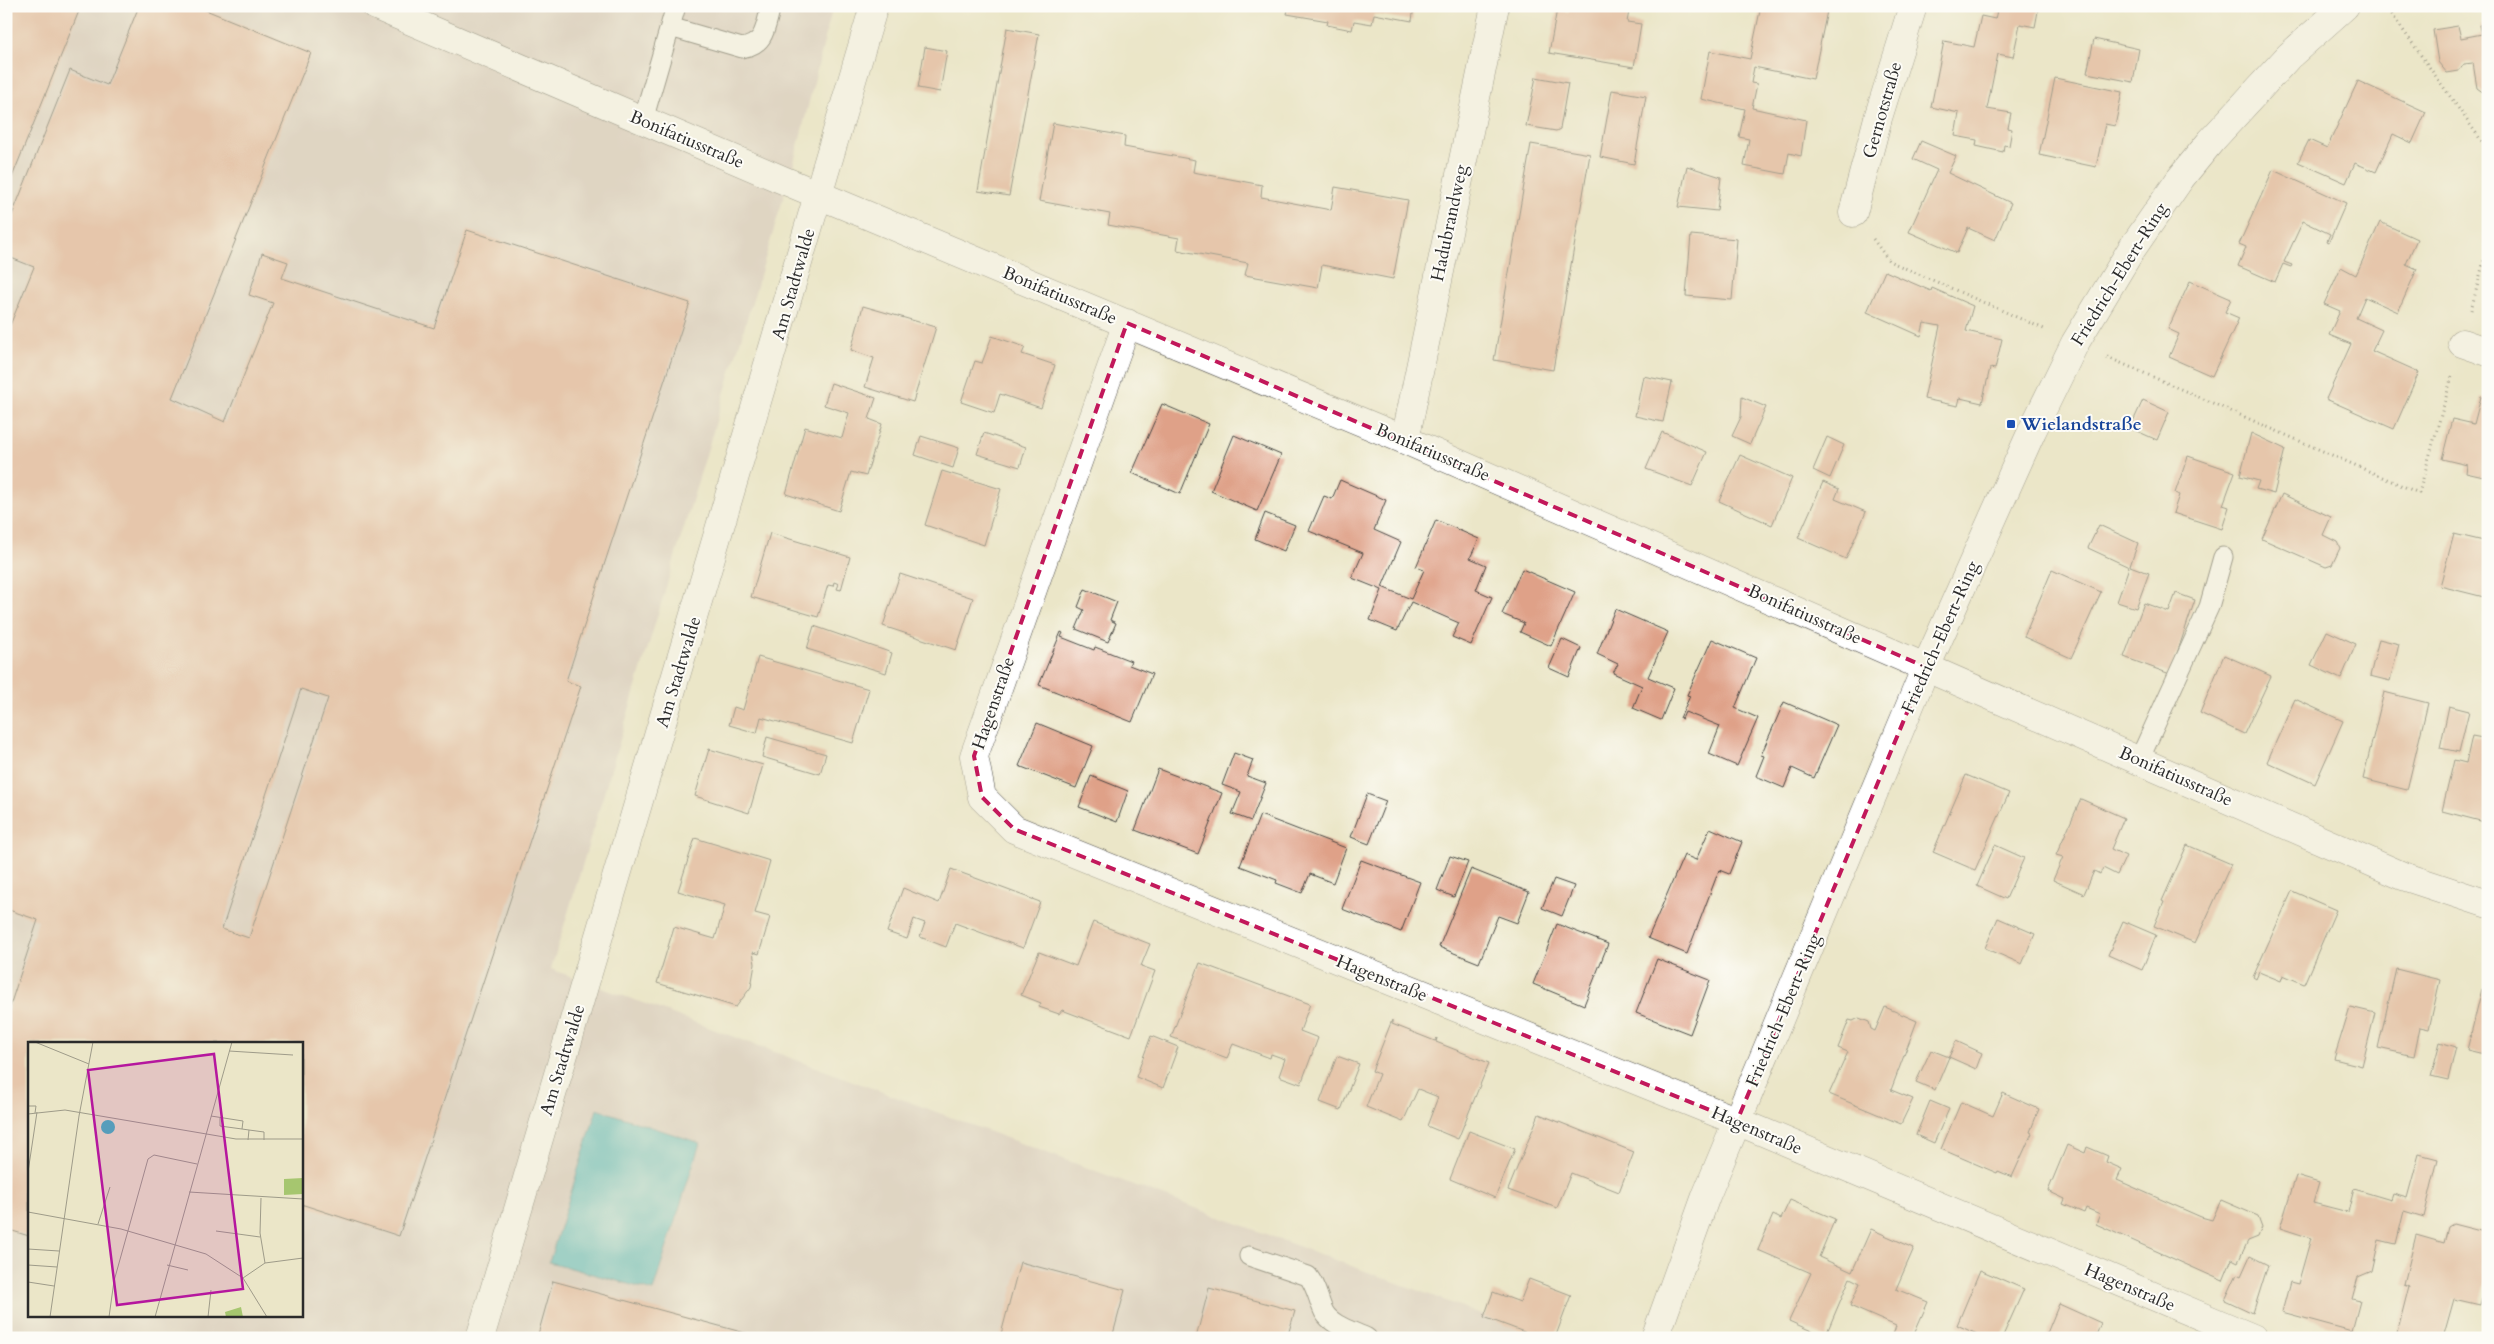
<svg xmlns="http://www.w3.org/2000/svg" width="2494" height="1344" viewBox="0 0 2494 1344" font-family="Cardo,serif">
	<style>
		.industrial { fill: #d0c0bb; fill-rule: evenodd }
		.water { fill: #46b5c0; stroke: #387076 }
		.building { fill: #dfa188; fill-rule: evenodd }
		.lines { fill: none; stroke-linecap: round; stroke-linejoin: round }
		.service-casing { stroke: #484743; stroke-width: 21 }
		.minor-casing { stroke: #484743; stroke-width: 29 }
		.path { stroke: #484743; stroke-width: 3; stroke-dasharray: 1 4; stroke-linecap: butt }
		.service { stroke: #fff; stroke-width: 19 }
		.minor { stroke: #fff; stroke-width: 28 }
		.marked { fill: none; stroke: #c2185b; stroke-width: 4; stroke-dasharray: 10 6; stroke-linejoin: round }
		.transit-dot { fill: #1a4fb4; stroke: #fdfcf7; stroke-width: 2 }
		.labels { text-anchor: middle; stroke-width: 4; stroke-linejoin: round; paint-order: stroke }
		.street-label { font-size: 18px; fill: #2b2b2b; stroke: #fdfcf7 }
		.transit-label { font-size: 18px; font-weight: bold; fill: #164399; stroke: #fdfcf7; text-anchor: start }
		.inset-road { fill: none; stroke: #9e9b89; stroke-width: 1 }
		.view { fill: #b5179e; fill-opacity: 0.15; stroke: #b5179e; stroke-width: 2.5 }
		.inset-edge { fill: none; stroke: #2b2b2b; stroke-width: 2.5 }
	</style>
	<rect width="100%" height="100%" fill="#fdfcf7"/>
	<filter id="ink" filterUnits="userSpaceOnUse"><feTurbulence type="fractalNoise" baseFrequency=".02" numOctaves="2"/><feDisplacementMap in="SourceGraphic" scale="10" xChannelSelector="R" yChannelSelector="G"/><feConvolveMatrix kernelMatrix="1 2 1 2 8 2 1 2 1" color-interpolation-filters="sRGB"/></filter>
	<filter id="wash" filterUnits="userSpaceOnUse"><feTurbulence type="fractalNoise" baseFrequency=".0096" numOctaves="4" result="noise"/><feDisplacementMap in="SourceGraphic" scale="20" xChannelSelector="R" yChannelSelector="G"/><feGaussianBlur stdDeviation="1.12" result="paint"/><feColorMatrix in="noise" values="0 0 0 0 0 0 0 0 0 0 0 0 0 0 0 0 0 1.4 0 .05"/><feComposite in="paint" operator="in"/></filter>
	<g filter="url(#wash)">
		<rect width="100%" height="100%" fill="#ebe6c8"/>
		<path class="industrial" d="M6,6H833L793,166L551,969L1546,1338H6ZM29,1043H301V1315H29Z"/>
		<path class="water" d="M597,1109L700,1143L653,1291L549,1262Z"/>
		<g id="blocks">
			<path class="building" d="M6,6H81L6,192Z
				M139,6H196L311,53L172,398L225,422L273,303L249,295L262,253L288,262L282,278L434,328L467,230L690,303L566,681L581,686L399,1236L301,1204V1043H29V1236L6,1229V1018L38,920L6,909V335L34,267L6,256V230L70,70L107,85ZM301,689L328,698L249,938L222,929Z
				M1289,6H1414L1412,21L1374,14L1372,24L1354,21L1352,30L1327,25L1328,21L1287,14Z
				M1569,6H1630L1627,22L1641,24L1634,67L1549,53L1557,9L1568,12Z
				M1761,6H1828L1813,79L1754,67L1751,83L1757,84L1752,108L1806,120L1801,156L1789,153L1785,174L1744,166L1749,139L1739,137L1745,109L1701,99L1710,51L1750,59Z
				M1998,6H2039L2035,27L2020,24L2013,57L1998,54L1987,109L2011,113L2008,128L2012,129L2009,146L2004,145L2003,152L1976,146L1977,140L1955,136L1959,113L1931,107L1944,41L1974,47L1981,16L1995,19Z
				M2488,24V96L2477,88L2473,63L2464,64L2459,71L2447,73L2438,62L2433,30L2458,26L2461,38L2482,34L2480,25Z
				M1007,28L1039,34L1009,196L978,191Z
				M2094,39L2139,49L2133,82L2087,73Z
				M925,47L947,51L940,92L918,88Z
				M1536,77L1568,83L1560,129L1556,131L1526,126Z
				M2055,78L2122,92L2115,126L2105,124L2096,167L2039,155Z
				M2358,81L2426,112L2412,143L2393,134L2376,172L2355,163L2346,183L2298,162L2309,140L2327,148Z
				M1612,90L1646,96L1634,164L1600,157Z
				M1053,123L1125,136L1124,147L1195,160L1193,172L1262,185L1261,197L1331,210L1335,187L1408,200L1393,279L1322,265L1318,288L1245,275L1248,263L1177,250L1179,238L1108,225L1110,214L1039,201Z
				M1921,141L1956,156L1948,173L2011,203L1995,240L1968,228L1957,253L1909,232L1937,170L1913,159Z
				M1531,144L1590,154L1553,370L1494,360Z
				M1687,166L1721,177L1717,211L1678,207Z
				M2273,170L2346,203L2329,242L2327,241L2330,234L2303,221L2284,262L2292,265L2291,267L2283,264L2275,282L2238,266L2246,247L2239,244Z
				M2380,222L2417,239L2406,264L2417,269L2398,312L2365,297L2356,318L2382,330L2372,351L2419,372L2394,429L2326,399L2351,344L2329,335L2340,311L2324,304L2341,267L2356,275Z
				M1691,235L1737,239L1732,300L1686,296Z
				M1885,271L1931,291L1932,288L1973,306L1966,331L2002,339L1995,369L1990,368L1982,403L1960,398L1958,406L1924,399L1940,326L1924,323L1921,336L1867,312Z
				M2190,281L2231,299L2225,312L2239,318L2212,376L2169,357L2179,334L2168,329Z
				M863,306L936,327L913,402L865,387L874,358L851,350Z
				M992,336L1025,347L1022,354L1055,365L1041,408L1000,394L994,413L961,402L975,361L982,363Z
				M1643,376L1672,382L1663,422L1635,416Z
				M831,383L876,398L869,419L882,424L866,476L851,472L839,511L786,494L805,427L842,438L849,413L824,405Z
				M1742,397L1766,407L1750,444L1732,436L1741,417Z
				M2481,397L2488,398V478L2466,473L2467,465L2442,459L2452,419L2474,424Z
				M2143,400L2169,412L2157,440L2130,428Z
				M1162,404L1209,424L1180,494L1132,473Z
				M1662,432L1707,452L1692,486L1646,469Z
				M984,433L1026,447L1020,467L977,454Z
				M2251,433L2285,449L2274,494L2256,489L2259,481L2240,476Z
				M1234,435L1281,455L1257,511L1211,491Z
				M921,436L959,448L953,468L915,455Z
				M1827,437L1844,445L1830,478L1813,470Z
				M1740,455L1792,478L1772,525L1719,501Z
				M2188,456L2235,472L2223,505L2229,507L2222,529L2173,513L2179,495L2175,493Z
				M942,471L1001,489L984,545L925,525Z
				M1340,480L1386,500L1374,530L1401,542L1382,587L1411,599L1424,570L1416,567L1436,520L1479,539L1470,558L1486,565L1476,590L1492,597L1471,645L1452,637L1459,623L1411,602L1397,631L1370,620L1382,590L1352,578L1363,553L1309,531L1324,496L1332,499Z
				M1823,482L1839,489L1835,499L1866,512L1846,559L1798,538Z
				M2282,494L2331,517L2323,535L2337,542L2340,548L2332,565L2326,567L2262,539Z
				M1265,513L1295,525L1284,551L1255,539Z
				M2099,525L2138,543L2130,566L2149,573L2136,608L2117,602L2129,567L2088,548Z
				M770,533L850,557L841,590L837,589L839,584L834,582L833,586L828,585L818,617L751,597Z
				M2454,534L2488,542V598L2440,586Z
				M1522,569L1575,592L1551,646L1520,632L1524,623L1502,614Z
				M2052,570L2101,592L2071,658L2024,637Z
				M900,574L973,598L956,650L883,626Z
				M1085,589L1117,602L1110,620L1116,623L1108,642L1076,629L1084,610L1078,607Z
				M2176,593L2195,600L2170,674L2124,657L2144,603L2169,612Z
				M1615,609L1668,632L1648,677L1674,688L1661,720L1633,708L1642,686L1613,673L1618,664L1597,654Z
				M814,626L892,653L886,673L807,649Z
				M2327,631L2356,644L2341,679L2311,665Z
				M1061,632L1063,633L1061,637L1094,650L1095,647L1131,661L1129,665L1152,674L1132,722L1039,685Z
				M1562,639L1581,648L1569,677L1549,668Z
				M1712,639L1756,658L1735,708L1758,718L1737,766L1709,754L1720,726L1685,712L1682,719L1680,718L1690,696L1687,695Z
				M2379,639L2399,644L2390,681L2370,676Z
				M2224,655L2271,676L2244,734L2200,713Z
				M758,657L869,689L853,743L761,717L757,733L729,725L734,707L743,710Z
				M2384,692L2428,703L2407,790L2363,779Z
				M2295,699L2343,721L2315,784L2267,762Z
				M1784,702L1837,725L1814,778L1792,768L1784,788L1756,776L1764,756L1761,755Z
				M2449,706L2469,711L2459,752L2440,748Z
				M1037,723L1093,746L1076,788L1019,766Z
				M2472,736L2488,739V823L2442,811L2454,760L2466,763Z
				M767,737L826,754L820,774L762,757Z
				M709,749L763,765L749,813L695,796Z
				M1234,753L1253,760L1247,776L1266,783L1251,821L1232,814L1241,792L1222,785Z
				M1158,769L1222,793L1198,854L1135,830Z
				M1966,775L2009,793L1975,870L1933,852Z
				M1091,776L1128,791L1117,822L1079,807Z
				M1367,794L1386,801L1369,844L1351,837Z
				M2081,799L2124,818L2111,849L2126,856L2117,875L2103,868L2100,874L2094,871L2084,894L2053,880L2063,857L2056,855Z
				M1260,815L1346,848L1333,883L1310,874L1302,893L1276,883L1277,880L1240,866Z
				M1710,828L1742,842L1729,874L1719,870L1687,954L1648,938L1684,855L1696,860Z
				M695,838L770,861L755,913L770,917L759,954L753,952L755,964L751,987L736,1007L657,983L674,927L715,939L725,905L678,891Z
				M1995,845L2024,858L2006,899L1977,886Z
				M2187,845L2231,864L2195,943L2154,926L2164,902L2162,901Z
				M1450,856L1468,862L1454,897L1437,890Z
				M1361,860L1420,882L1401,932L1342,909Z
				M951,869L1040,902L1023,948L955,923L946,947L920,937L925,923L914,919L907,939L887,932L903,888L939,903Z
				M1471,869L1529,892L1517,923L1498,916L1479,963L1439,947Z
				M1554,879L1574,886L1562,916L1542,908Z
				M2292,891L2336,910L2304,984L2283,975L2281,981L2259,972L2256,979L2253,977Z
				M1998,918L2035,934L2022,964L1985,948Z
				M2123,921L2156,935L2142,970L2108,955Z
				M1093,922L1150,944L1141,966L1155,971L1131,1036L1062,1010L1059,1014L1039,1007L1041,1003L1021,995L1039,952L1076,966Z
				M1557,924L1608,944L1584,1005L1533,984Z
				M1657,959L1710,980L1690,1034L1636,1013Z
				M1200,963L1310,1004L1300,1031L1318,1038L1301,1084L1279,1076L1285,1059L1271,1054L1270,1058L1233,1044L1227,1058L1171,1037Z
				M2396,969L2440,980L2429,1029L2420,1027L2414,1056L2378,1048Z
				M2482,989L2488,991V1055L2467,1050Z
				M1885,1007L1917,1021L1891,1090L1913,1099L1901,1124L1829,1094L1848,1052L1838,1048L1849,1020L1853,1021L1859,1018L1869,1022L1871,1029L1875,1031Z
				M2350,1007L2375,1013L2362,1066L2334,1059Z
				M1392,1020V1024L1435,1041L1437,1038L1436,1042L1489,1063L1458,1139L1427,1126L1438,1097L1418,1089L1403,1122L1366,1107L1379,1074L1372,1071Z
				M1151,1036L1178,1047L1163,1088L1136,1077Z
				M1956,1041L1982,1053L1976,1069L1949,1057Z
				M2440,1042L2456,1047L2448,1080L2431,1076Z
				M1931,1050L1949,1057L1935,1090L1916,1082Z
				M1337,1056L1359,1064L1341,1110L1320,1102Z
				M2003,1093L2039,1109L2030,1132L2032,1133L2012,1177L1998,1171L1997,1173L1941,1149L1961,1102L1993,1116Z
				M1930,1101L1949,1109L1934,1143L1916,1135Z
				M1539,1114L1634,1152L1619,1192L1571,1173L1557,1208L1508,1190Z
				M1469,1131L1515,1149L1495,1198L1450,1179Z
				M2067,1145L2085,1153L2087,1147L2108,1156L2106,1162L2122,1169L2117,1180L2201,1217L2212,1220L2221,1200L2258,1216L2262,1227L2258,1237L2248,1241L2238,1262L2232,1259L2223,1281L2096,1224L2100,1214L2086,1208L2084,1213L2063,1204L2065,1199L2048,1191Z
				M2419,1154L2438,1159L2424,1217L2404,1211L2396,1244L2379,1240L2372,1271L2358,1277L2352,1299L2360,1301L2352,1331L2282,1312L2290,1282L2298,1284L2311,1238L2280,1228L2296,1176L2319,1183L2313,1203L2348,1212L2354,1189L2391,1200L2393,1194L2407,1198Z
				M1790,1200L1835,1219L1819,1257L1852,1272L1871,1229L1914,1248L1896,1289L1928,1302L1912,1338H1900L1893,1335L1896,1326L1850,1306L1860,1283L1850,1278L1825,1337L1789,1321L1811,1273L1758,1250L1773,1215L1781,1219Z
				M2453,1224L2488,1233V1275L2480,1305L2454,1299L2443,1338L2396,1337L2409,1286L2404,1284L2416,1235L2444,1243L2448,1227Z
				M2250,1256L2268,1265L2253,1313L2225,1300L2237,1274L2241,1276Z
				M1020,1262L1125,1290L1112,1338H1000Z
				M1980,1270L2024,1289L2002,1338H1975L1977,1334L1957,1325Z
				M1529,1279L1571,1295L1555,1338H1540L1484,1317L1493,1292L1520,1302Z
				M553,1281L760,1337V1338H537Z
				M1209,1288L1295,1311L1287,1338H1196Z
				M2059,1304L2101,1323L2095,1338H2045Z"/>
		</g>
	</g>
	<g filter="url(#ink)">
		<use href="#blocks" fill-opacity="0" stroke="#484743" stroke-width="1"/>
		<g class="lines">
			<g class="service-casing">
				<path id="service" d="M670,27L742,48C766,44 765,27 771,6
					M643,120L676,6
					M2139,760L2209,607L2223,557
					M1249,1256L1308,1276C1317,1287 1318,1300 1324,1312C1332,1326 1353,1331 1367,1338"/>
			</g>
			<g class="minor-casing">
				<path id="minor" d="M376,6L783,180L1405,440L2403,876L2488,904
					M1853,213L1878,118L1913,6
					M1127,323L974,756L982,797L1014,829L1737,1121L2253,1338
					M2462,343L2488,352
					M1405,440L1495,6
					M480,1338L874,6
					M1655,1338L1706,1196L1926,667L2032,431L2075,343L2131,250L2180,179L2211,141L2289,56L2345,6"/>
			</g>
			<path class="path" d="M2386,6L2488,150
				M1873,239L1889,261L2044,329
				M2471,310L2488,245
				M2107,357L2419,493L2452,376"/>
			<use href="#service" class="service"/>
			<use href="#minor" class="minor"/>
		</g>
	</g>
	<path d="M0 0H2494V1344H0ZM1127,323L1926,667L1737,1121L1014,829L982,797L974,756Z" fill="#ebe6c8" fill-opacity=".55" fill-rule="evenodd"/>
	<path class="marked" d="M1127,323L1926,667L1737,1121L1014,829L982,797L974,756Z"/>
	<rect class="transit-dot" x="2006" y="419" width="10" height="10" rx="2.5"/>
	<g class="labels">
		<g class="street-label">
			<text transform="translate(1882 110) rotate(-74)" y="6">Gernotstraße</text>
			<text transform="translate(687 139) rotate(23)" y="6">Bonifatiusstraße</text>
			<text transform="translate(1449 223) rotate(-78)" y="6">Hadubrandweg</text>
			<text transform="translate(2119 274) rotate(-58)" y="6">Friedrich-Ebert-Ring</text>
			<text transform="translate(793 284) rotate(-74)" y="6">Am Stadtwalde</text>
			<text transform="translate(1060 295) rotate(23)" y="6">Bonifatiusstraße</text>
			<text transform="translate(1433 452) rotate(23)" y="6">Bonifatiusstraße</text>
			<text transform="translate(1805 614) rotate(24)" y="6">Bonifatiusstraße</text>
			<text transform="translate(1940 637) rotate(-66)" y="6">Friedrich-Ebert-Ring</text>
			<text transform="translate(678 672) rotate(-73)" y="6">Am Stadtwalde</text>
			<text transform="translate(993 703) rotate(-71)" y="6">Hagenstraße</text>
			<text transform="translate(2176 776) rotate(24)" y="6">Bonifatiusstraße</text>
			<text transform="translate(1382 978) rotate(22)" y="6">Hagenstraße</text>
			<text transform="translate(1783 1010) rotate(-67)" y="6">Friedrich-Ebert-Ring</text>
			<text transform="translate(562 1060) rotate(-73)" y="6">Am Stadtwalde</text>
			<text transform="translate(1757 1130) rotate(23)" y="6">Hagenstraße</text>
			<text transform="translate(2130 1287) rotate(23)" y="6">Hagenstraße</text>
		</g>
		<g class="transit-label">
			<text x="2021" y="430">Wielandstraße</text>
		</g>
	</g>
	<g transform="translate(28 1042)">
		<rect width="275" height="275" fill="#ebe6c8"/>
		<path d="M275,136V152L256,153V137ZM213,265L215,275H198L197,270Z" fill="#a6c66f"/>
		<path d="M73 85a7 7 0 1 1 14 0a7 7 0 1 1-14 0Z" fill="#46b5c0"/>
		<path class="inset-road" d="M7,0L61,22M201,9L265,13M0,64H8L7,71M0,72L37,68L208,97H275M183,74L215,79L214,87L221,88L220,98M192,76V84L214,87M221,88L236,90V98M0,130L9,70M161,150L275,157M233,156L232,191L237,221M0,170L93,187L178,212L215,236L239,275M70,182L82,145M188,189L232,195M0,207L31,209M0,223L29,225M139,223L160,228M215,236L237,221L275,216M0,240L26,244M22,275L51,74L65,0M81,275L86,239L120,117L126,113L169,122M127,275L204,0M180,275L183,248"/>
		<path class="view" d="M186,12L215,247L89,263L60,28Z"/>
		<rect width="275" height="275" class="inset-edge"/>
	</g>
	<rect width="2494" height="1344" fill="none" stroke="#fdfcf7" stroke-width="25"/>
</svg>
